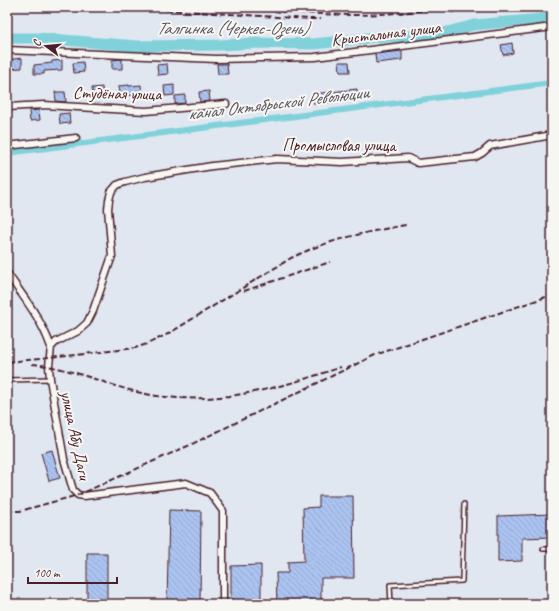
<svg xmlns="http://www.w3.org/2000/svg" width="559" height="611" viewBox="0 0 559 611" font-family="Caveat,sans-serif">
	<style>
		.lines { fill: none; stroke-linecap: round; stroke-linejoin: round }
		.canal { stroke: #80d1d9; stroke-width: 6 }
		.river { stroke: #80d1d9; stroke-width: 11 }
		.building { fill: url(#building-back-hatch); stroke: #4a1f2b }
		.lane-casing { stroke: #4a1f2b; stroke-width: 6 }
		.street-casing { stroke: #4a1f2b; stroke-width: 9 }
		.lane { stroke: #f6f6f2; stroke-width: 3 }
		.street { stroke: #f6f6f2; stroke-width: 6 }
		.rail { stroke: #4a1f2b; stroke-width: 2; stroke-dasharray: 6 3; stroke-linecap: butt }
		.labels { text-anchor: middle; stroke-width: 4; stroke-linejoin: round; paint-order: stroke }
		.street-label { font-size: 17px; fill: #4a1f2b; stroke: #f6f6f2 }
		.water-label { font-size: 18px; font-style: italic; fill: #5a545f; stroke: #f6f6f2 }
	</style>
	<defs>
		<pattern id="building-back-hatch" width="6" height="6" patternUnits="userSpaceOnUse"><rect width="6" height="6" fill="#abc3f0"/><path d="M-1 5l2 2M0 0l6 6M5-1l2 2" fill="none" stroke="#95a7ce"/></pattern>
	</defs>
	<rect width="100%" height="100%" fill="#e0e7f1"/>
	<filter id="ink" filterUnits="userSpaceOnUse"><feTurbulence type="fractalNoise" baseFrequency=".025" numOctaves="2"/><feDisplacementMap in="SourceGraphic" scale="8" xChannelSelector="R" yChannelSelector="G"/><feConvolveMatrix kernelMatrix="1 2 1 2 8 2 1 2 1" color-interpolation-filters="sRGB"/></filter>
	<g filter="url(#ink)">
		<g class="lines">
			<path class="canal" d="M7,153L552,83"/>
			<path class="river" d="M7,38H39L137,46L220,45L258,43L314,44L377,37L436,35L474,25L552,18"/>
		</g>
		<path class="building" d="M512,43L513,53L503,55L501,45Z
			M402,51V60L376,63L375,54Z
			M22,58V68L7,69V60Z
			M122,59V69H112V60Z
			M62,60V70L44,71V74H34V65L52,63V61Z
			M83,62L84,72L74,73L73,63Z
			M339,62H349L350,72H340Z
			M167,64L168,74L158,75L157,65Z
			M217,64H227L228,74H218Z
			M129,85V86L141,85L142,95L120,96L119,86Z
			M174,85V95L165,96L164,86Z
			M102,87L103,97L93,98L92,88Z
			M357,89L358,99L314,104L313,94Z
			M209,91L210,101L200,102L199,92Z
			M55,92H65L66,102L56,101Z
			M185,95V103L175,104V96Z
			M39,110L40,120L30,121L29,111Z
			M69,113L70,123L60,124L59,114Z
			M52,450L60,478L49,481L41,453Z
			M319,496H353L354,578H321V599H323V604H277L276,573H288V562L304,561L303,508L319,507Z
			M169,510L201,511L200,604H167Z
			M552,514V537L522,538V561L498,562V516Z
			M87,553H107V604H87Z
			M261,565V604H232V598H231V566Z"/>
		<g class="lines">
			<g class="lane-casing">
				<path id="lane" d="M7,380L50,379
					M543,549H552
					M391,604L390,585L462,581L464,504"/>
			</g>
			<g class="street-casing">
				<path id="street" d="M7,50L216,59L315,57L552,27
					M7,107L44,105L146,111L226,104
					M7,146L76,138
					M7,273C24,298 41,318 51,347
					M223,604V511L210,493L186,483L84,496L78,495L73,490L64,459L50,379L49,366L51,347L56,342L78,331L87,323L93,311L112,256L108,209L109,200L111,192L117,185L125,182L145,177L212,166L277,159L342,162L408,158L418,163L475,157L482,153L490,146L552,135"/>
			</g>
			<use href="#lane" class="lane"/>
			<use href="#street" class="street"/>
			<path class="rail" d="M227,7C268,10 308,14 349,15C385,15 420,11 456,7
				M166,10L309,19H321
				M450,12L499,7
				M244,291L330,262
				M7,362L50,358L135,348L147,344L168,334L291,258C327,240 366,232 406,225
				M32,364C71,367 107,386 146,394C212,407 278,389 341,367
				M7,511H20L78,495L190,445L375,355L552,295"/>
		</g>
	</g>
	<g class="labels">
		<g class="street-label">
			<text transform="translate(386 33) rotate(-7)" y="6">Кристальная улица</text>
			<text transform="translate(117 93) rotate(1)" y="6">Студёная улица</text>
			<text x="339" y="151">Промысловая улица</text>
			<text transform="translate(76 435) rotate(78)" y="6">улица Абу Даги</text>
		</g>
		<g class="water-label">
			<text x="232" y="34">Талгинка (Черкес-Озень)</text>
			<text transform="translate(278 103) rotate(-7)" y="6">канал Октябрьской Революции</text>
		</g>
	</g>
	<rect width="559" height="611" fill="none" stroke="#f6f6f2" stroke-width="24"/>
	<rect x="12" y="12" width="535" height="587" fill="none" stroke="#4a1f2b" stroke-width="1.5" filter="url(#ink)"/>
	<g transform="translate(46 46) rotate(286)" stroke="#f6f6f2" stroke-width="3" paint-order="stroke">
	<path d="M0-3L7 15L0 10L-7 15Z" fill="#4a1f2b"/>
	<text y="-6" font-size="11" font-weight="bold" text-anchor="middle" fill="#4a1f2b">С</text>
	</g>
	<path d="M28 577v6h89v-6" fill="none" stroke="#4a1f2b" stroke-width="2"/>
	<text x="34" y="577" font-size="12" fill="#4a1f2b" stroke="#f6f6f2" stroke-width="3" paint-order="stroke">100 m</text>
</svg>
